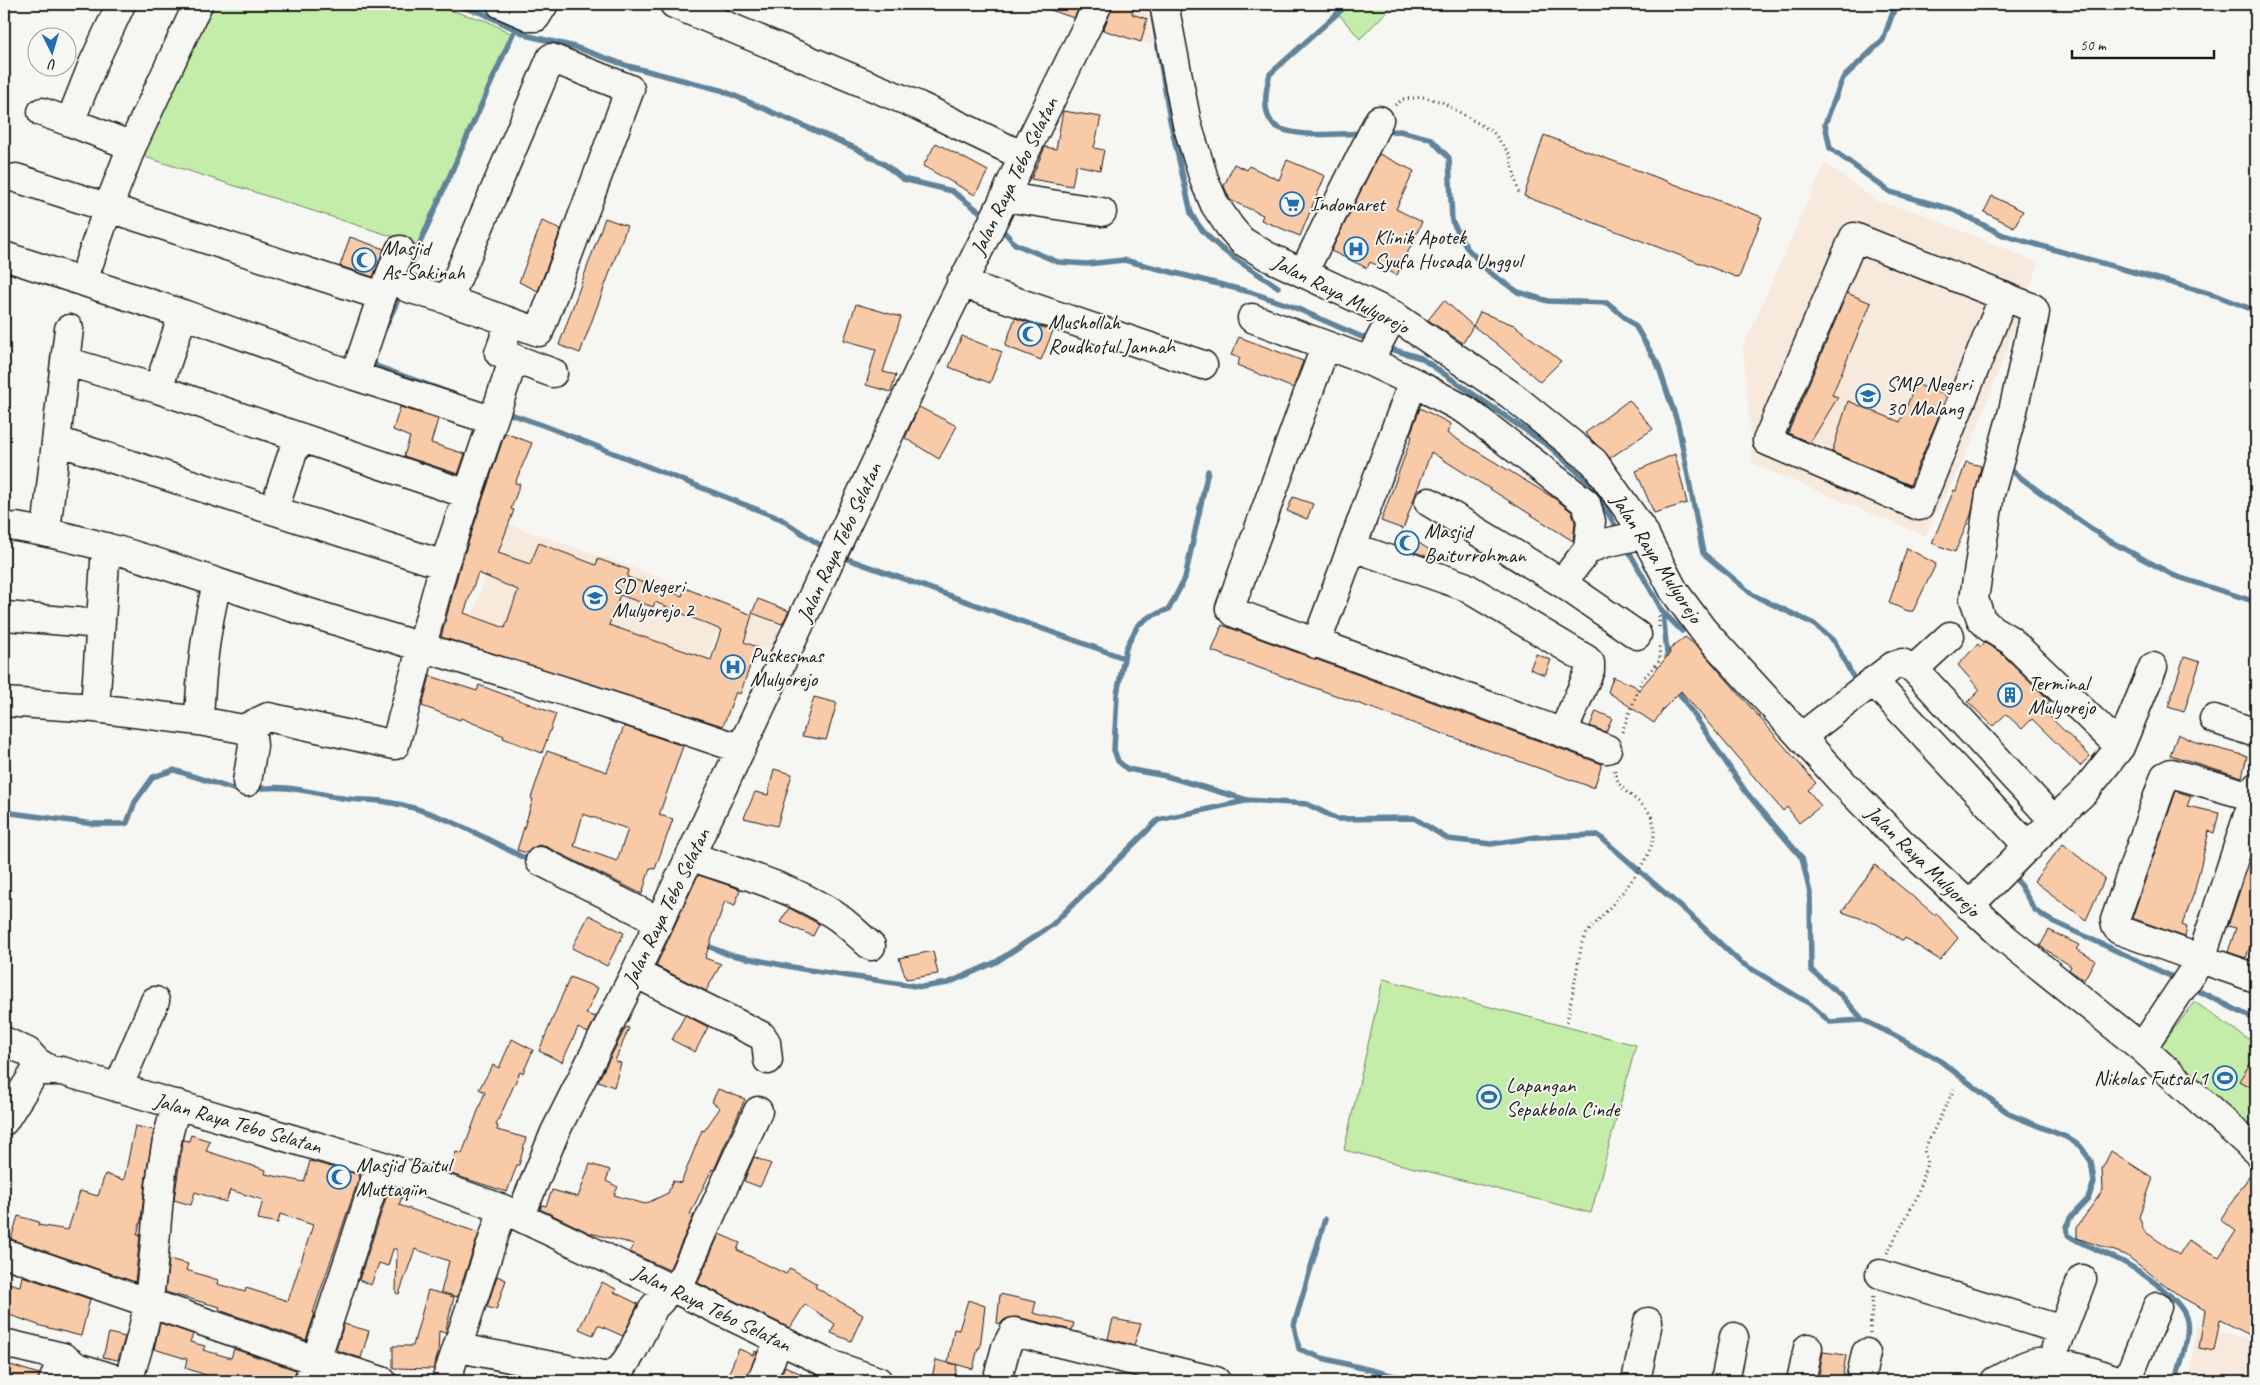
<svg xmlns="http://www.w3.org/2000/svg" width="2260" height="1385" viewBox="0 0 2260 1385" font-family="Caveat,sans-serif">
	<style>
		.built { fill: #f7e9dc }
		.green { fill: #c3eda8; stroke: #708462 }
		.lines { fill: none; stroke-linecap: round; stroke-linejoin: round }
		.stream { stroke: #608399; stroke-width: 5.5 }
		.building { fill: #f9caa8; stroke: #1c1c1c; fill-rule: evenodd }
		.minor-casing { stroke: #1c1c1c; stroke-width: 31 }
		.major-casing { stroke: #1c1c1c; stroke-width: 31 }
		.path { stroke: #1c1c1c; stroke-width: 3; stroke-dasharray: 1 4; stroke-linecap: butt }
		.minor { stroke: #f6f6f2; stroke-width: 28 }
		.major { stroke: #f6f6f2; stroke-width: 28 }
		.labels { text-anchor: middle; stroke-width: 4; stroke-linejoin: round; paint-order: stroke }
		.street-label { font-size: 21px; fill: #1c1c1c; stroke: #f6f6f2 }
		.poi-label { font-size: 21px; fill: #1c1c1c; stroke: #f6f6f2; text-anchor: start }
	</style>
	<rect width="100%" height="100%" fill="#f6f6f2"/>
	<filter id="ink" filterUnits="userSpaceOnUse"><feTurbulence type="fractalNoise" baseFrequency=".02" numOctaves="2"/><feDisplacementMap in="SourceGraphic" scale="10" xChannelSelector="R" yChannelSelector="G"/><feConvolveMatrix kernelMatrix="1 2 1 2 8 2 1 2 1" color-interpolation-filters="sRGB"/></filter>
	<g filter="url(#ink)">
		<path class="built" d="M1109,4H1146L1153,45L1097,28Z
			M1825,163L1876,201L1916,212L2039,263L1971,444L1925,536L1753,464L1743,347Z
			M505,523L662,578L786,627L774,652L716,633L698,683L471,618Z
			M2196,1326L2256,1341V1381H2190Z"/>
		<path class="green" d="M206,4H428L487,21L512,34L419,245L136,154Z
			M1330,4H1394L1360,39Z
			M1383,979L1636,1045L1591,1213L1344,1150Z
			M2195,1002L2246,1038L2256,1040V1135L2160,1047Z"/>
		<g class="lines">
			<path class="stream" d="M452,4L482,13L529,36L575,47L628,66L721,90L855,148L884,164L903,179L952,191L987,217
				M1151,4L1170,120L1191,213C1207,246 1249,267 1278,287
				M1348,4L1270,74C1266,87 1262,111 1272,123C1286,139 1344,134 1364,133
				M1896,4L1883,40L1843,78L1825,124L1830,148L1890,192L1954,210L2003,235L2218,296L2256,311
				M1383,132L1400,131L1431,139L1449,158L1452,221L1466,247L1489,272L1518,292L1548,301L1608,303L1636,327L1658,365L1678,424L1703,553L1753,595L1814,624L1835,642L1852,675
				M998,225L1015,244L1058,262L1087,264L1124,260L1250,292L1291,306L1371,341
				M405,282L419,245L515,29
				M385,328L401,293
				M1384,347L1421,358L1550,447L1594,487L1619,533
				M372,357L376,366L456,395
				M505,412L545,426L781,519L826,549
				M2008,468L2045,496L2106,539L2175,576L2256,602
				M1208,471L1185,578L1169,609L1149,617L1138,625L1126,648L1117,694L1114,750L1118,761L1127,769L1166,776L1247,800L1307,804L1337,819L1414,818L1448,839L1491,844L1537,837L1598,835L1688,913L1740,962L1810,1004L1830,1022L1863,1020
				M1626,546L1663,612L1668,664
				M842,557L1124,658
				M1663,612L1682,631
				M1675,687L1746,792L1802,858L1810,893L1811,970L1842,996L1863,1020L1894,1035L1939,1060L2011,1115L2066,1137L2080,1146L2091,1161L2094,1182L2088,1199L2070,1218L2067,1227L2068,1235C2082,1245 2097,1249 2113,1257C2132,1265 2184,1299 2187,1321C2190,1339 2180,1363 2176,1381
				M251,790C285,783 308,792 342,798C357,801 372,799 387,802C439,810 486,839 532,862
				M4,812L94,824H124L127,823L135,802L153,777L174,770L242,792
				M2017,880L2035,910L2048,919L2179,980
				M703,944L727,954L802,969L922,987L948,983L996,962L1052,925L1158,820L1245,801
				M2191,987L2256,1020
				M1325,1219L1294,1325L1299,1349L1322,1358L1415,1381"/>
		</g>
		<path class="building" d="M1039,4H1081L1074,18L1039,6Z
			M1114,4H1135L1132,14L1147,19L1141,42L1103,30Z
			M1063,111L1101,117L1094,148L1104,150L1100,170L1076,165L1072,186L1031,179L1045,147L1056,149Z
			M1544,135L1762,217L1739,278L1524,196Z
			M936,143L988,171L975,195L923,166Z
			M1379,154L1414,171L1396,209L1422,222L1397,275L1370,262L1367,268L1331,251Z
			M1287,160L1325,176L1300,236L1261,220L1263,215L1230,200L1224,186L1234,164L1247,170L1249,166L1279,180Z
			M1992,196L2023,211L2014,227L1984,212Z
			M605,218L627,226L580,353L559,345Z
			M542,221L561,229L538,291L519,282Z
			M350,237L384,249L373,277L340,266Z
			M1847,293L1871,303L1832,395L1838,397L1810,443L1788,433Z
			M1444,300L1473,326L1463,343L1428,320Z
			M856,304L901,317L883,372L896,375L891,392L866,385L876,349L844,340Z
			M1480,312L1514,325L1561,361L1540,382L1497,344L1473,326Z
			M1015,318L1053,331L1041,360L1005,346Z
			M962,336L1002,352L990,383L949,367Z
			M1239,337L1303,361L1293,388L1237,365L1240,358L1231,355Z
			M1916,384L1947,396L1910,485L1832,452L1848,401L1900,422Z
			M1629,400L1653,429L1610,458L1585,433Z
			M400,407L438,419L431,443L465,454L458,474L404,456L410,437L393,430Z
			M919,407L957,426L939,459L905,438Z
			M1420,408L1451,424L1447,433L1554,498L1572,512L1575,522L1573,541L1431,452L1403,529L1381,521L1412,436L1410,435Z
			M505,433L532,443L515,483L520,484L511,509L514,510L498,553L530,564L539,543L596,565L598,559L629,570L627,577L682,596L685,588L752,615L744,642L757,647L740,694L736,692L723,726L441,637L459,570ZM478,573L518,590L505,628L464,613ZM620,595L653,607L655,602L721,630L711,660L609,625Z
			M1675,454L1687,503L1654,513L1636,471Z
			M1966,462L1981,466L1971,515L1955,552L1932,543L1954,490L1956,491Z
			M1293,497L1313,504L1307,519L1287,511Z
			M1402,532L1439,556L1437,560L1395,545Z
			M1907,548L1936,564L1913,611H1908L1889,603Z
			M758,599L789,611L782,624L752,613Z
			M1222,625L1602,764L1594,788L1212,651Z
			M1685,637L1699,648L1734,688L1816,783L1808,790L1821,806L1799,823L1787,807L1783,811L1681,691L1664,708L1654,723L1608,692L1613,677L1633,685L1639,690L1670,653L1669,650Z
			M1985,643L2000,652L2050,701L2042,709L2090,756L2080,766L2032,719L2022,729L2006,714L1993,726L1968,702L1980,690L1958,665L1978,644L1981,647Z
			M1536,654L1551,660L1545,675L1530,669Z
			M2184,657L2200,662L2184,712L2168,707Z
			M430,676L477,691L479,685L556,714L542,753L503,738L504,736L461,718L460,720L422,706Z
			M814,697L837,703L826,740L802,736Z
			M1596,711L1612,718L1606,732L1590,726Z
			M624,726L683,746L659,815L673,819L655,869L650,868L642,894L547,847L539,845L532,848L527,853L517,850L533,799L531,798L547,751L607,772ZM583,814L628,829L617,861L574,846Z
			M2178,734L2197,743L2247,756L2242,777L2170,755Z
			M774,769L792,774L777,826L744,818L755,792L768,795Z
			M2176,791L2191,796L2187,806L2219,813L2214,833L2209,831L2194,893L2182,925L2187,927L2185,937L2132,918Z
			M2256,842V928L2246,958L2228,952L2236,928L2228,926Z
			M2063,844L2105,878L2086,920L2034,881Z
			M1875,865L1935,915L1936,913L1958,938L1940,960L1905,938L1903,941L1877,924L1842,912Z
			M698,875L740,889L735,905L725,901L705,958L721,964L706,991L656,966Z
			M789,908L819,924L813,936L780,922Z
			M589,915L624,933L607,966L572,948Z
			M2049,930L2079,945L2076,949L2095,960L2084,980L2069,970L2071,966L2040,946Z
			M933,951L938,974L906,979L899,958Z
			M570,977L598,988L586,1014L596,1017L588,1033L578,1028L562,1062L539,1051Z
			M685,1015L708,1027L695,1052L672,1040Z
			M626,1027L629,1028L615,1061L621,1063L614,1087L598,1081Z
			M512,1039L533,1050L523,1073L520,1072L496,1125L498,1126L497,1130L526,1138L519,1165H517L507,1192L448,1173L456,1152L462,1154L485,1092L479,1089L493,1065L499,1068Z
			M2256,1055V1090L2239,1081Z
			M718,1089L745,1099L714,1170L712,1169L690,1214L694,1215L669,1270L630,1252L634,1244L590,1233L540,1209L542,1205L546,1206L552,1190L578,1197L590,1164L610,1170L606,1181L618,1187L614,1195L645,1204L668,1193L673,1181L681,1183L702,1130L704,1131L720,1108L712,1102Z
			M135,1126L154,1130L146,1176L141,1220L137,1235H140L135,1282L11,1239L18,1216L39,1222L38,1225L68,1230L80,1191L98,1196L105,1174L124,1180Z
			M191,1135L210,1141L206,1151L266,1170L265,1174L304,1182L310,1161L360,1175L313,1313H315L306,1340L219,1310L220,1307L165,1292L169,1259L188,1264L186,1270L218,1280L217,1284L245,1292L246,1288L288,1301L313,1225L280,1214L278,1223L258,1219L263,1200L230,1190L226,1202L195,1192L191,1205L174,1200L183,1140L189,1141Z
			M2111,1151L2153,1178L2139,1217L2144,1231L2179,1255L2188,1240L2219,1257L2236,1231L2220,1220L2256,1166V1338L2220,1320L2214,1351L2199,1348L2205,1310L2181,1297L2126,1255L2077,1238V1227L2103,1190L2102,1169Z
			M754,1157L771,1164L760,1187L744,1181Z
			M389,1189L403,1194L399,1205L479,1233L457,1297L441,1292L449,1261L415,1249L399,1294L396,1293L397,1249H393L388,1266L379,1263L371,1285L359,1280Z
			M719,1234L740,1243L737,1250L786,1274L790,1268L817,1284L815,1287L863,1315L851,1341L831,1333L835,1324L805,1304L790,1328L698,1283Z
			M22,1276L90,1299L81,1336L41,1326L4,1313V1282L20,1286Z
			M497,1276L506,1280L496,1310L487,1307Z
			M602,1282L616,1289L614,1292L638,1304L623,1336L598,1325L593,1335L579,1329Z
			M428,1290L454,1297L445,1333L439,1331L438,1354L433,1369L393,1368V1346H413Z
			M1000,1294L1036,1302L1033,1313L1074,1323L1072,1330L1017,1317L1005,1319L1000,1324L997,1323Z
			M968,1300L985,1306L980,1348H978L973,1369L948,1362L954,1329L959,1330Z
			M1113,1319L1141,1324L1134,1345L1108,1339Z
			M160,1323L193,1334L190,1342L205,1346L203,1350L231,1358L234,1349L296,1370L294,1381H240L219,1375L218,1379L185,1368L187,1359L154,1349Z
			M344,1324L369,1331L361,1358L336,1350Z
			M109,1333L125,1337L118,1360L103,1357Z
			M739,1349L753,1355L755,1351L757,1352L746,1381L728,1375Z
			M1823,1352L1846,1355L1842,1381H1818Z
			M936,1360L957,1365L954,1381H931Z
			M4,1363L39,1374L38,1381H4Z
			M785,1366L815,1381H778Z"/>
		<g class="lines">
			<g class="minor-casing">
				<path id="minor" d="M121,4L93,64L70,122L132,146
					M501,4L531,17H536L544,4
					M674,4L919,106L1023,156
					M42,112L70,122
					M16,178L382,296L355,376
					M1005,197L1102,212
					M4,256L183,314L355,376L491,420
					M1303,273L1379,120
					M83,281L108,208L132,146L198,4
					M961,283L1203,365
					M408,288L448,300L539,332L630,89L551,58L448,300
					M382,296L400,250
					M2004,296L1919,506L1767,441L1854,237L2033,308L2035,312L2034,318L2012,415L1990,494L1974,599L1981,619L1990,628L2010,640L2120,747
					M1252,318L1369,361L1413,382L1467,411L1586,503L1591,521L1588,549
					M510,323L499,353L553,373
					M1325,347L1230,608L1235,613L1607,749
					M65,361L69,329
					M1369,361L1393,315
					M158,389L183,314
					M57,441L444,565
					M1429,502L1562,583L1637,635
					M274,509L298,437
					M16,527C111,542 202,579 294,608C443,654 593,698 741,749
					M46,532L65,361L158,389L467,494
					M1353,547L1464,586L1586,659L1590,663V670L1563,732
					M1562,583L1588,549L1605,543L1645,534
					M217,584C205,631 201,673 199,721L243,729L268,717L395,745L444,565L514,358
					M6,616L100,624
					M1316,644L1413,382
					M1914,669L1950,636
					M1873,681L2029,847
					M4,702L95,708L199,721
					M95,708L106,547
					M2214,719L2256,733
					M1801,737L1893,666L1902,663L1914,669L2047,813L2055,819L1969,906
					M247,782L253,746L251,726
					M2256,787L2254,797L2201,959L2119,930L2116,926L2115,920L2165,776L2171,773L2254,797L2256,798
					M2055,819L2084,792L2120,747L2153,667
					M690,856C738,873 789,886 833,914C846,922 858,935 871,946
					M540,861L659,921
					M635,973L762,1036L766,1042L768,1060
					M4,1041L28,1052L37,1062L50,1070
					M2142,1048L2201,959L2256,978
					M118,1088L155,1001
					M4,1121L33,1075L40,1071H62L380,1165L503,1209L665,1286L677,1290L827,1363L878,1381
					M520,1217L555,1132L635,973L929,350L1005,197L1023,156L1098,4
					M4,1253L315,1360L382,1381
					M1880,1274L2062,1330
					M677,1290L758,1111
					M4,1343L63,1357L53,1381
					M2056,1347L2082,1279
					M459,1348L608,1377L621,1369L632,1352L654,1307L661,1300L665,1286
					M63,1357L77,1367L122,1381
					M128,1381C136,1356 144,1330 148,1304C159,1238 155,1168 177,1104
					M309,1381L380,1165
					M446,1381L503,1209
					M761,1381L779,1341
					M997,1381L1006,1347L1014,1332L1216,1381
					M1636,1381L1648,1322
					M1725,1381L1734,1337
					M1801,1381L1808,1348
					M1860,1381L1866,1353
					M1995,1381C2008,1375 2023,1364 2038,1362C2055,1360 2102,1374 2119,1381
					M2127,1381L2157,1307"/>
			</g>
			<g class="major-casing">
				<path id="major" d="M1164,4L1187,124L1205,182L1215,205L1230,227L1242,241L1267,256L1393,315L1511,395L1594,462L1641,528L1674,591L1703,630L1844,784L1904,845L2006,939L2142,1048L2256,1151"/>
			</g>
			<path class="path" d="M1395,105L1403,99L1424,97L1442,102L1493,132L1510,155L1519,194
				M1659,627V613L1661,610
				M1622,732L1642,680L1660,660L1659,644
				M1567,1022L1582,943L1587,933C1608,908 1669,850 1651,816C1645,804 1630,797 1621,786C1617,782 1616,774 1614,768
				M1887,1253L1916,1199L1927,1163L1924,1150L1954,1089
				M1870,1333L1873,1294"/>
			<use href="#minor" class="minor"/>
			<use href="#major" class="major"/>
		</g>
	</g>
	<defs>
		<g id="supermarket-ring" transform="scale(1.25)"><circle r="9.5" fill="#f6f6f2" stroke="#1f6fb2" stroke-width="1.5"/><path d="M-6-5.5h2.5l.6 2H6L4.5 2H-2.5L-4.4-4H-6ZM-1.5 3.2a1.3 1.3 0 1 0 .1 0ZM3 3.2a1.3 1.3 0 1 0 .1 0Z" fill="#1f6fb2"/></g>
		<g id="hospital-ring" transform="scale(1.25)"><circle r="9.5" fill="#f6f6f2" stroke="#1f6fb2" stroke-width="1.5"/><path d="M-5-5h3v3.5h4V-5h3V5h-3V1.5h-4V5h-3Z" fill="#1f6fb2"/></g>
		<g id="mosque-ring" transform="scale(1.25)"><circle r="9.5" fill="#f6f6f2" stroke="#1f6fb2" stroke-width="1.5"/><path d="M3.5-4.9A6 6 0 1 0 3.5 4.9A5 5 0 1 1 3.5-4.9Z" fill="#1f6fb2"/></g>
		<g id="school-ring" transform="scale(1.25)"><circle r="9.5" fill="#f6f6f2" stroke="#1f6fb2" stroke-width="1.5"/><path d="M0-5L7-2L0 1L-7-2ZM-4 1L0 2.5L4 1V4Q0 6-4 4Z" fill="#1f6fb2"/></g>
		<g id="building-ring" transform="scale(1.25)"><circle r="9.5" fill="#f6f6f2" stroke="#1f6fb2" stroke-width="1.5"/><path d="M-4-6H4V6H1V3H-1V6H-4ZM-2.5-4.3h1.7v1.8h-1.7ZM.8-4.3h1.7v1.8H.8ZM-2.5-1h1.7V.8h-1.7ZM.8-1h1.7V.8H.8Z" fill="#1f6fb2"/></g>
		<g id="stadium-ring" transform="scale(1.25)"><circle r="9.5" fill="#f6f6f2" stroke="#1f6fb2" stroke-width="1.5"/><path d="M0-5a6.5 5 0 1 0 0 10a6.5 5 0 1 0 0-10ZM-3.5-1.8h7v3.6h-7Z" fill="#1f6fb2"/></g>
	</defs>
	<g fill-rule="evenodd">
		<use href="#supermarket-ring" x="1292" y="204"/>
		<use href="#hospital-ring" x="1356" y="249"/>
		<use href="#mosque-ring" x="364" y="260"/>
		<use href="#mosque-ring" x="1030" y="334"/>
		<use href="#school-ring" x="1868" y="396"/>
		<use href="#mosque-ring" x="1407" y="543"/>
		<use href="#school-ring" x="595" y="598"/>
		<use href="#hospital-ring" x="733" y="667"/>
		<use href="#building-ring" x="2010" y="695"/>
		<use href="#stadium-ring" x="2225" y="1078"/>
		<use href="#stadium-ring" x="1489" y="1097"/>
		<use href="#mosque-ring" x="339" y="1177"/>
	</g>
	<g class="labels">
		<g class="street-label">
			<text transform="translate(1014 176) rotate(-64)" y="7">Jalan Raya Tebo Selatan</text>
			<text transform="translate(1341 294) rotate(27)" y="7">Jalan Raya Mulyorejo</text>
			<text transform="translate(839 542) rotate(-65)" y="7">Jalan Raya Tebo Selatan</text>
			<text transform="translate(1657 558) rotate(57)" y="7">Jalan Raya Mulyorejo</text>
			<text transform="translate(1923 861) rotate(44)" y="7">Jalan Raya Mulyorejo</text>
			<text transform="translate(666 907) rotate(-64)" y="7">Jalan Raya Tebo Selatan</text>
			<text transform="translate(238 1123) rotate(16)" y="7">Jalan Raya Tebo Selatan</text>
			<text transform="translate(712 1308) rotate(26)" y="7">Jalan Raya Tebo Selatan</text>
		</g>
		<g class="poi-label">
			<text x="1310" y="211">Indomaret</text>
			<text x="1374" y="244">Klinik Apotek<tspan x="1374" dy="24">Syufa Husada Unggul</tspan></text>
			<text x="382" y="255">Masjid<tspan x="382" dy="24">As-Sakinah</tspan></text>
			<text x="1048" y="329">Mushollah<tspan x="1048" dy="24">Roudhotul Jannah</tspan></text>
			<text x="1886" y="391">SMP Negeri<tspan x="1886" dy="24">30 Malang</tspan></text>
			<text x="1424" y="538">Masjid<tspan x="1424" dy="24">Baiturrohman</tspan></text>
			<text x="612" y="593">SD Negeri<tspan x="612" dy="24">Mulyorejo 2</tspan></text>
			<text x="750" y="662">Puskesmas<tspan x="750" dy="24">Mulyorejo</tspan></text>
			<text x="2028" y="690">Terminal<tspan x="2028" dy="24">Mulyorejo</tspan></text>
			<text x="2208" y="1085" text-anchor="end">Nikolas Futsal 1</text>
			<text x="1506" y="1092">Lapangan<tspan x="1506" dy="24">Sepakbola Cinde</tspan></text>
			<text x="356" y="1172">Masjid Baitul<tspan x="356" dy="24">Muttaqiin</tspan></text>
		</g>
	</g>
	<rect width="2260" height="1385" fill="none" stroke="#f6f6f2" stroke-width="20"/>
	<rect x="10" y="10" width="2240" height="1365" fill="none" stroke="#1c1c1c" stroke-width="2" filter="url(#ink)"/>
	<g transform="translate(52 52) rotate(175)"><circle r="24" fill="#f6f6f2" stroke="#9f9f9c"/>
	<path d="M0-4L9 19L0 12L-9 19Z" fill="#1f6fb2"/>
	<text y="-8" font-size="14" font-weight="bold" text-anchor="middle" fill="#1c1c1c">U</text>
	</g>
	<path d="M2072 50v8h142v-8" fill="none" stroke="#1c1c1c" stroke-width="2.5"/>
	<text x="2080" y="50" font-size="15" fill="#1c1c1c" stroke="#f6f6f2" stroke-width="4" paint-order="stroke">50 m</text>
</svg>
